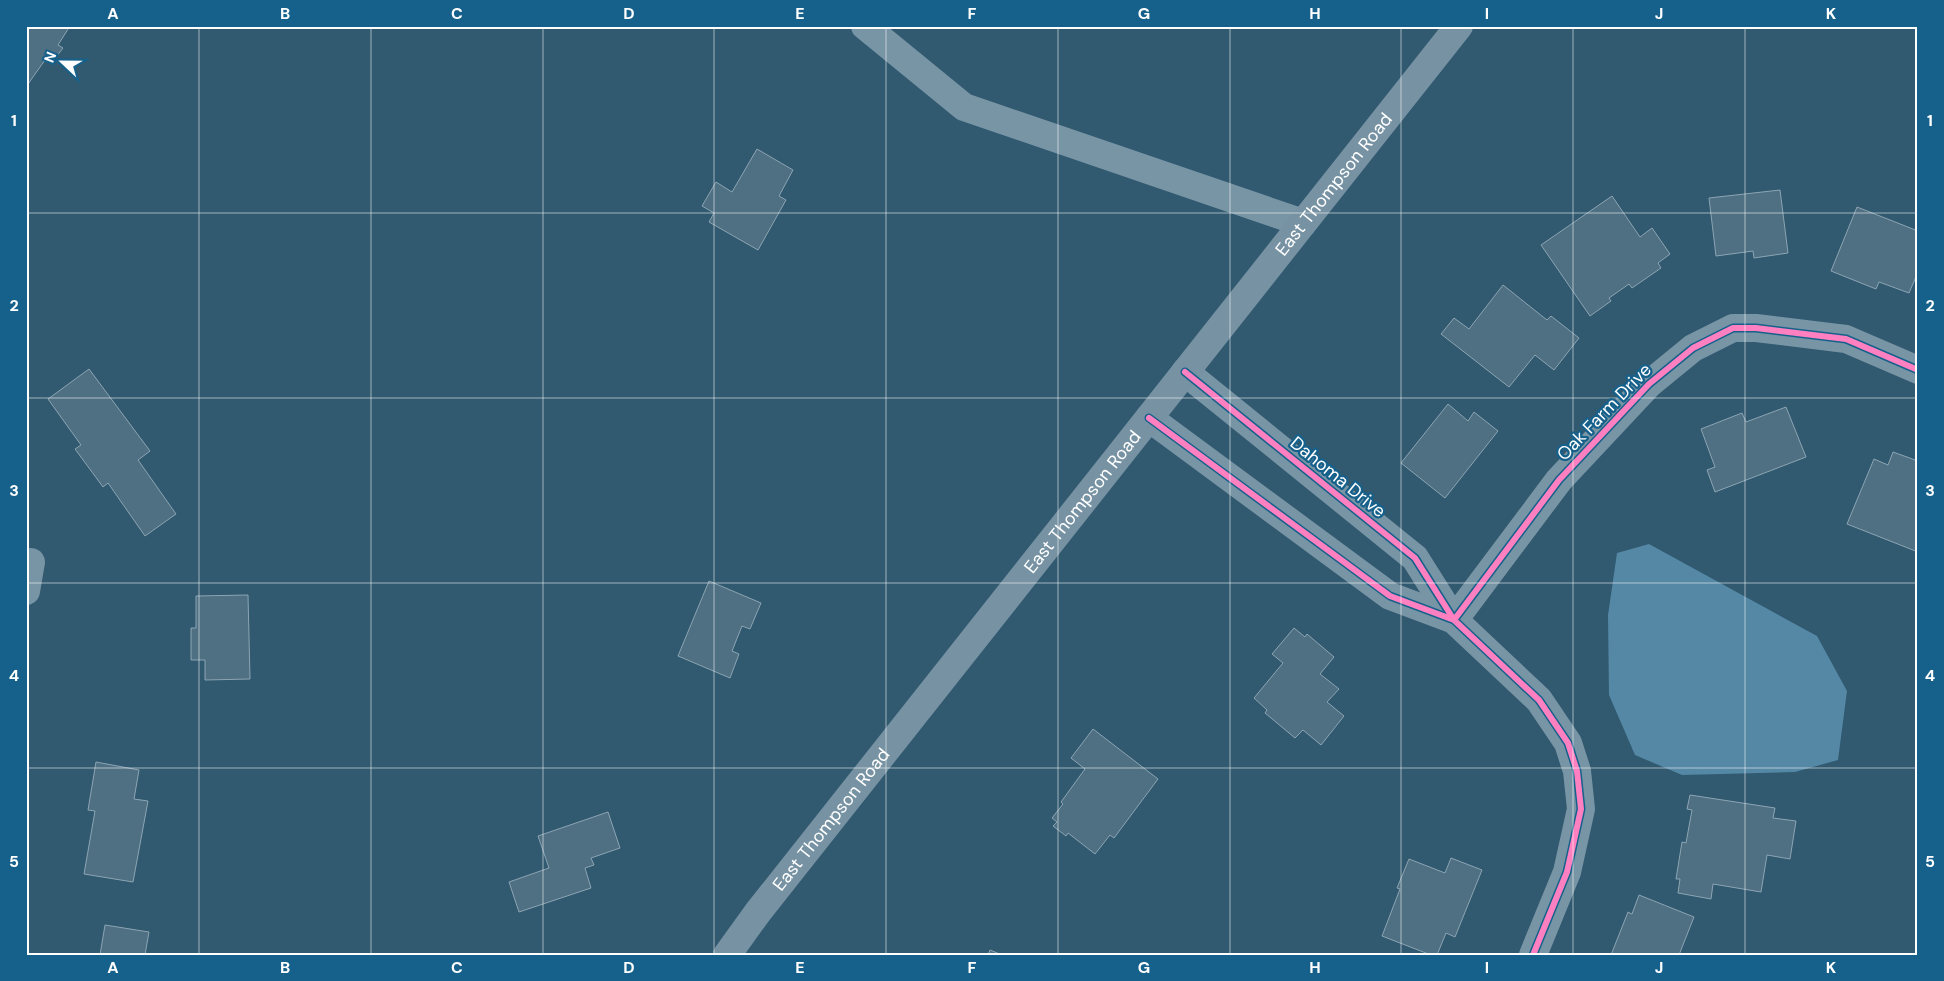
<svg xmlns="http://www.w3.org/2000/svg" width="1944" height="981" viewBox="0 0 1944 981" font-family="'DM Sans',sans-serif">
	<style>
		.water { fill: #5488a5 }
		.building { fill: #4f7082; stroke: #8ca5b3 }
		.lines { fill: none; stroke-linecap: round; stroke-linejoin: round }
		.minor { stroke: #7895a5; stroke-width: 28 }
		.major { stroke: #7793a3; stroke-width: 28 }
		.cycleway-casing { stroke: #16618b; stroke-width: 9 }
		.cycleway { stroke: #ff80c0; stroke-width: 6 }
		.grid { fill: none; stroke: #fff; stroke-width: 1; stroke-opacity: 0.55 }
		.labels { text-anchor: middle; stroke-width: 4.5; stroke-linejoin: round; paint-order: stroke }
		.street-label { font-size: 18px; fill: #fff; stroke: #16618b }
		.neatline { fill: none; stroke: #fff; stroke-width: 2 }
		.grid-label { font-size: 16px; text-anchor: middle; font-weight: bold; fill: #fff }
	</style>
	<rect width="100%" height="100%" fill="#315970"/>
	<path class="water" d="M1649,544L1817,636L1847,691L1838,760L1795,772L1682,775L1635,755L1609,695L1608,615L1617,553Z"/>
	<path class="building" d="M26,26H70L58,45L63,48L56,57L50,53L28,84Z
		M757,149L793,170L779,196L786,200L758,250L709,222L714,213L702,206L716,182L732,192Z
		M1780,190L1788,253L1754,258L1753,251L1716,256L1709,198Z
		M1612,196L1640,237L1652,228L1670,254L1658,263L1661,268L1632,288L1629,284L1609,298L1611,301L1590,316L1541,245Z
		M1857,207L1918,231V272L1909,293L1879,282L1876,289L1831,271Z
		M1503,285L1547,320L1551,316L1579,338L1554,370L1535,355L1509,387L1441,334L1454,318L1469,329Z
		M89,369L150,451L138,460L176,514L145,536L108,483L103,487L75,449L81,445L48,399Z
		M1448,404L1468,421L1474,412L1498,431L1445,498L1401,463Z
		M1786,407L1806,457L1715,492L1707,470L1715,467L1701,429L1742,413L1746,422Z
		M1893,452L1918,461V552L1847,524L1874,459L1888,465Z
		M709,581L761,603L750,629L742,626L732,651L739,654L730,678L678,656Z
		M248,595L250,679L205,680V660H191V628H196V596Z
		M1294,628L1305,637L1307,634L1334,657L1320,674L1339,689L1327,702L1344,716L1321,745L1303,730L1295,738L1265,713L1267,710L1254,698L1283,663L1272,654Z
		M1093,729L1158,779L1114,838L1110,835L1095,854L1068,833L1066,836L1053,826L1057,822L1052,818L1063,804L1061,802L1085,769L1071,758Z
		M96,762L139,770L134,799L148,801L133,882L84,874L95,811L88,810Z
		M1690,795L1775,808L1773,818L1796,821L1790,859L1767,855L1761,892L1713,884L1711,899L1678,893L1680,879H1676L1682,842L1686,843L1692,810L1687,809Z
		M608,812L620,848L591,858L594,865L585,868L591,888L519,912L509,882L549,868L538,836Z
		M1451,858L1482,870L1455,937L1446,933L1437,955H1431L1382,936L1400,889L1397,888L1409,859L1445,873Z
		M1639,895L1694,917L1679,955H1611L1628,912L1632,914Z
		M105,925L149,932L145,955H100Z
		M990,950L1002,955H988Z"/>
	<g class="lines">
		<path class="minor" d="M865,26L964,107L1303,223
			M1149,418L1390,596L1454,620L1415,558L1185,372
			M26,591L31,562
			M1533,955L1567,872L1581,809L1577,771L1568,743L1539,700L1454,620L1559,480L1649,384L1693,348L1733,328H1756L1846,339L1918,370"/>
		<path class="major" id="s1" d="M727,955L758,912L1459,26"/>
		<g class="cycleway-casing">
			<path id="cycleway" d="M1149,418L1390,596L1454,620L1415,558L1185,372
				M1533,955L1567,872L1581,809L1577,771L1568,743L1539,700L1454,620L1559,480L1649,384L1693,348L1733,328H1756L1846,339L1918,370"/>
		</g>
		<use href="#cycleway" class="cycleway"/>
	</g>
	<path class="grid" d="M199,26V955M371,26V955M543,26V955M714,26V955M886,26V955M1058,26V955M1230,26V955M1401,26V955M1573,26V955M1745,26V955M26,213H1918M26,398H1918M26,583H1918M26,768H1918"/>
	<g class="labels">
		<g class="street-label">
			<text dy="6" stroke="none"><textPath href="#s1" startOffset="981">East Thompson Road</textPath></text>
			<text transform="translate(1604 412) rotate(-46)" y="6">Oak Farm Drive</text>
			<text transform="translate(1338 477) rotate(39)" y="6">Dahoma Drive</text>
			<text dy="6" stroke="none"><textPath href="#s1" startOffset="576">East Thompson Road</textPath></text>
			<text dy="6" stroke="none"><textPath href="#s1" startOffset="171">East Thompson Road</textPath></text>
		</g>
	</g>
	<rect width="1944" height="981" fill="none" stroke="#16618b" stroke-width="55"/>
	<g transform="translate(62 62) rotate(292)" stroke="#16618b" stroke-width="4" paint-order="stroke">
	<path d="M0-4L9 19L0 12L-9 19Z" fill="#ffffff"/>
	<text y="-8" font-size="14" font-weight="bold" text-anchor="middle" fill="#ffffff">N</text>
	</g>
	<rect x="28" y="28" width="1888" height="926" class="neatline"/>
	<g class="grid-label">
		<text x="113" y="19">A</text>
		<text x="285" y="19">B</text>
		<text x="457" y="19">C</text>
		<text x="629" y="19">D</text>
		<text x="800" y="19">E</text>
		<text x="972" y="19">F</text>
		<text x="1144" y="19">G</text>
		<text x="1315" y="19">H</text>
		<text x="1487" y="19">I</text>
		<text x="1659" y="19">J</text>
		<text x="1831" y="19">K</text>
		<text x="14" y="126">1</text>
		<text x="1930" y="126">1</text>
		<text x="14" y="311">2</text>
		<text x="1930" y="311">2</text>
		<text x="14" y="496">3</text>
		<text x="1930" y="496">3</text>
		<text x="14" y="681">4</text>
		<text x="1930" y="681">4</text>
		<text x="14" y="867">5</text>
		<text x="1930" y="867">5</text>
		<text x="113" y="973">A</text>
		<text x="285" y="973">B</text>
		<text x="457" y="973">C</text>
		<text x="629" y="973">D</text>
		<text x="800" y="973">E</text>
		<text x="972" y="973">F</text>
		<text x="1144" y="973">G</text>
		<text x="1315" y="973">H</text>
		<text x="1487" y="973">I</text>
		<text x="1659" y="973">J</text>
		<text x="1831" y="973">K</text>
	</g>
</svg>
